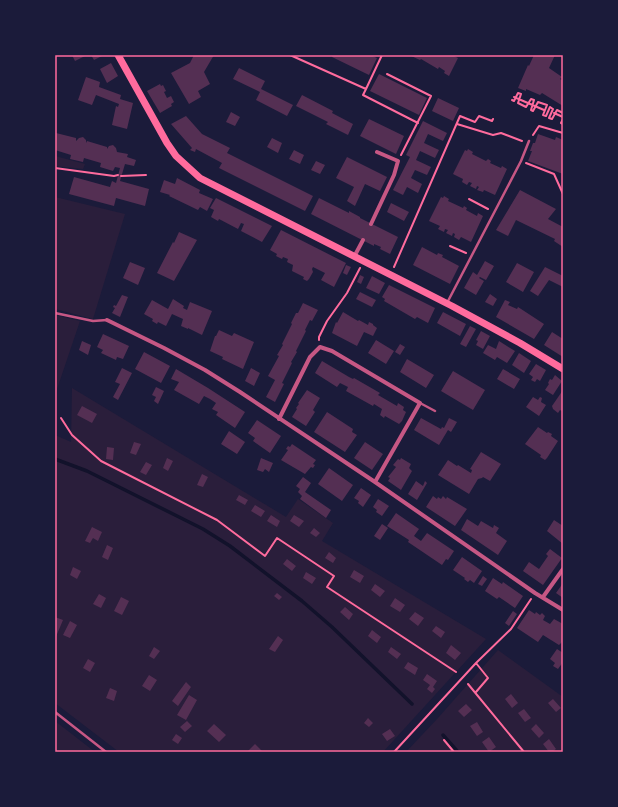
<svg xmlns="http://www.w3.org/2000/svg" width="618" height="807" viewBox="0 0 618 807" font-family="'Source Sans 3',sans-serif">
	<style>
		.green { fill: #2a1e3b }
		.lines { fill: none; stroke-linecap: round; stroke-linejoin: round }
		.stream { stroke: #12122b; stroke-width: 3.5 }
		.building { fill: #542f53 }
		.path { stroke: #ff6b9d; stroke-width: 2 }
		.service { stroke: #c65784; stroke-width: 2.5 }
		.minor { stroke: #c65784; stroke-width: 4 }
		.secondary { stroke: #ff6b9d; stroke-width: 7 }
		.neatline { fill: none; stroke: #ff6b9d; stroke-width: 1.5 }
	</style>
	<rect width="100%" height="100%" fill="#1b1b3a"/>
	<path class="green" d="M55,156L85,164L83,169L55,166Z
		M55,197L125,214L93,319L55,309Z
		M55,315L80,321L55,395Z
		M72,388L286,517L298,499L333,523L322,541L486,639L383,752H119L55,703V435L71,442Z
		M498,650L563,697V752H406L438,718Z
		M55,721L95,752H55Z"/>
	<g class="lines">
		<path class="stream" d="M55,459L87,471L203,529L230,546L302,601L332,627L412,704
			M443,735L458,752"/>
	</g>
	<path class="building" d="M72,55H87L75,61Z
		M91,55H104L94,60Z
		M194,55H214L204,72L210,84L198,91L201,97L189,104L171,73L190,63Z
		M333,55H370L377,58L369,75L332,57Z
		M409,55H452L458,58L449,76L444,73L445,71L439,67L438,69L421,59L420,60Z
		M534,55H555L549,68L562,77L560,79L563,81V106L542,93L540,95L526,89V91L518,88L528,65L529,66Z
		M111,63L118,76L107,83L100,69Z
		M239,68L265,81L261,89L293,105L287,116L256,100L260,92L233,79Z
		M379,74L427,98L419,115L370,91Z
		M86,77L100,82L99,87L121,95L120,99L133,103L127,129L112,125L116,106L118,107L119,104L96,95L92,105L78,100Z
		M160,84L161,86L163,85L166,91L164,92L167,98L171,96L174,102L171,104L172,106L160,113L147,91Z
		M302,95L333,111L332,113L353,124L348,135L326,124L328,122L296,106Z
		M438,98L459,108L453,121L432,111Z
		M231,112L240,117L235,126L226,122Z
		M186,116L202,134L230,148L227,153L313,196L305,211L219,168L222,163L196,149L195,152L190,150L192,148L171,124Z
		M369,119L404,136L396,154L360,136Z
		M423,121L447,133L443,141L428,134L424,143L439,150L435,158L420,151L416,160L431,167L427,175L415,170L411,178L422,184L418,193L407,187L403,195L393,190L410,157L406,155Z
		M56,133L76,138V141L79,138L83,137L86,140V143L87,141L107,147V149L109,146L113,145L116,148L117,152L128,154L127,157L136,160L134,166L125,164L120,181L149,189L145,206L116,198L114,206L69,194L74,177L110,187L112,181L116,183L120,168L115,167L113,171L100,167L101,163L84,158L83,162L70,159L71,155L55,150V135Z
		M538,134L555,140L556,137L563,140V174L528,161L532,151H530L533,143H535Z
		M272,138L282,143L278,153L267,147Z
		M468,149L473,152L472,154L486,161L488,159L491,161L490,163L501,168L502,166L507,169L495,195L484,190L483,192L477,190L479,187L477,186L476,189L470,186L472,183L469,182L467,185L462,182L463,179L453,174L465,150L467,151Z
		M294,150L304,155L300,164L289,159Z
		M347,157L387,177L380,191L365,184L355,206L347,201L354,187L336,178Z
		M316,161L325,165L320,174L311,170Z
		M177,178L200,190L199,193L213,199L207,211L200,207L198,210L169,196L170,195L160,192L164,180L175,184Z
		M520,190L556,209L548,219L563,227V247L554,241L555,239L516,220L508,236L496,230Z
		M444,196L449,199L448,201L463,208L464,206L467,208L466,210L477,216L478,213L483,216L471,242L461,237L459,240L454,237L455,234L453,233L452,236L446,233L448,230L445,229L444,232L438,229L440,226L429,221L441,197L443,198Z
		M216,198L272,226L262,242L241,231L244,224L241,223L238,229L219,219L218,221L211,217L214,210L210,208Z
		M319,198L349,213V211L360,217V218L398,237L390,254L380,249L381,247L374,244V246L311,214Z
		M391,203L409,212L404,221L387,212Z
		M281,230L346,263L334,287L321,280L325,273L313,267L312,269L313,272L309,279L307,281L303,279L304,277L292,271L293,265L287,262L288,259L283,257L282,259L276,256L277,254L270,250Z
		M179,232L197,240L174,281L157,273L173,242L174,243Z
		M422,247L437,255L438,253L443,255L442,257L459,266L450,284L413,265Z
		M485,261L494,266L486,280L480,277L479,278L484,281L476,295L464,288L473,272L477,275Z
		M130,262L145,268L138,285L123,278Z
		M517,263L534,272L523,292L506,282Z
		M346,265L351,267L347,275L343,273Z
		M545,267L563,276V287L549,280L538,296L530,291Z
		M360,275L364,277L361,284L357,282Z
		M372,276L385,283L379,294L366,288Z
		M389,285L435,308L428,323L417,317L415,319L384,301L385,299L382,297Z
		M360,292L376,300L372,307L356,299Z
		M490,294L497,299L493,306L485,302Z
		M122,295L128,297L120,317L112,313L115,308L113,307L114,305L116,306Z
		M173,299L184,306L183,308L187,310L190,302L212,311L202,335L188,328V329L181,326L183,319L172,314L166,326L158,322L157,324L152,321L153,319L144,314L152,300L168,309Z
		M505,300L510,302L508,305L517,309L518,307L544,324L534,339L496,317Z
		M303,303L318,310L312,321L310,320L305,330L306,331L296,351L297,352L291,362L292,363L282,383L284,384L275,402L266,397L275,380L268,376L279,356L277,355L283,345L282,344L292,324L291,323L296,313H298Z
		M343,312L358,321L359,320L368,325L369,322L373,324V325L377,328L373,336L364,332L357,346L332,333L336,322L337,323Z
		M443,312L466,324L460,336L437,323Z
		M470,326L476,329L466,347L460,344Z
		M219,330L232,336L234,333L254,342L243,369L222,359L223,357L210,351L215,336H216Z
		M481,331L490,336L483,349L476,345L478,341L476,340Z
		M552,332L563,339V357L544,345Z
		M103,334L129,346L123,359L117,357L116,360L101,353L103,350L97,347Z
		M376,340L394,351L386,364L368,353Z
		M82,341L91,345L88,355L79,350Z
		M499,341L515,351L507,363L497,357L495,360L483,353L488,345L496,349Z
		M400,344L405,347L400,355L395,352Z
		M144,352L170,366L161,383L135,369Z
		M519,353L531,361L524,373L512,365Z
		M407,359L434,375L426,388L400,372Z
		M322,361L349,377L353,379L354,378L380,393L378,395L397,406L398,403L404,407L403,410L406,412L402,421L399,424L385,416L384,418L380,415L382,409L374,404L373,406L346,391L348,387L340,383L337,387L315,373Z
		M536,364L546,370L540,381L537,379L535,382L531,380L533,377L529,374Z
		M122,368L132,373L118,400L113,397L120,384L115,382Z
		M251,368L260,373L254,386L245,381Z
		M176,369L208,388L245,412L235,428L216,415L218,412L212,409L216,403L210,399L204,396L199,404L174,390L179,382L171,379Z
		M503,369L520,379L514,389L497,379Z
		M453,371L485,390L473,410L441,391Z
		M555,375L562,381L553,395L545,390L549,384L548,383L550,379L552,380Z
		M156,387L164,391L158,404L154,401L156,397L152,395Z
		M307,390L320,398L313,410L315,412L306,426L292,417L297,409L296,408L299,404L298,403Z
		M563,390V412L560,410L558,413L553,409L552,406Z
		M533,397L538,400L540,397L542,398L541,402L546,405L539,416L526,407Z
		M82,406L97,414L92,423L77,415Z
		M327,412L353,429L352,432L357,435L345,452L314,432Z
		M421,418L441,429L442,427L444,428L449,418L457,422L451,432L448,430L439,445L414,430Z
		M257,420L281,436L270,453L253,441L255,438L248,433Z
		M538,427L547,433L548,432L552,434L551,436L558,441L547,458L545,460L540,457L541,455L525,444Z
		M229,431L245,442L237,454L221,444Z
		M134,442L141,444L136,455L130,453Z
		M365,442L383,454L372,470L354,458Z
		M292,444L316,460L313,464L315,465L313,468L311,467L305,474L281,460L288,450L286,449L288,446L290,447Z
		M107,447L114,448L113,460L106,459Z
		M481,452L501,464L490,481L483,477L482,478L478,479L469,494L438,475L448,460L457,466L458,465L471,473L472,470L470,469Z
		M167,458L173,461L168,471L163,468Z
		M261,458L273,463L269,472L265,469L263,472L257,470Z
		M401,458L411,464L409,468L412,471L401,490L388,481L390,478L388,477L396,467L393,465L398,459L400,460Z
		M146,462L152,465L146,475L140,472Z
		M329,468L353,485L342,501L318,484Z
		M202,474L208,477L203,487L197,485Z
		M303,477L311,483L305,492L331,510L326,518L300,499L302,496L298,492L300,489L296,486Z
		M416,481L423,486L425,481L427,483L417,500L408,494Z
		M361,488L371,495L363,507L358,503L359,501L354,498Z
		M239,495L248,500L245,505L236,500Z
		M433,496L437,499L438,497L441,499L443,496L446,499L447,497L467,509L455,526L426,507Z
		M378,499L389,506L382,516L376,512L377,510L373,507Z
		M255,505L265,511L261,517L251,511Z
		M396,513L419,529L414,536L421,541L427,533L454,551L448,560L446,559L442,565L408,542L409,540L387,526Z
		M271,515L280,521L277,527L267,521Z
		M294,515L304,521L299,527L290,521Z
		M467,519L478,526L481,521L493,528L494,525L499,528L496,533L507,541L498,555L461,530Z
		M554,520L563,526V544L547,531Z
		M382,524L388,528L380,540L374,536Z
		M92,527L102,532L98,541L93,538L90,543L85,541Z
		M314,528L320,533L316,537L310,533Z
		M107,545L113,548L108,560L102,557Z
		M550,549L562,558L543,585L523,571L529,562L539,569L548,556L546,554Z
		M329,552L336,558L333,563L325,558Z
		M462,557L482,571L474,583L470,580L468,582L464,579L465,578L453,570Z
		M287,559L296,566L292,571L283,564Z
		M73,567L81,571L77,579L70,575Z
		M354,570L364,576L360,583L350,577Z
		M306,572L316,578L312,584L303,578Z
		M483,576L487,579L482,586L478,584Z
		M493,578L502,584L503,582L523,596L515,608L499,597L497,599L485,591Z
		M563,583V598L556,593Z
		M375,584L385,591L380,597L371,590Z
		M277,593L282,597L279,600L274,596Z
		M99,594L106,598L101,608L93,604Z
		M121,597L129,601L122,615L114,611Z
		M395,598L405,605L400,612L390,606Z
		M345,607L353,614L349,620L340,612Z
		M529,610L535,614L536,612L540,615L542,613L545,616L543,620L550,624L554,619L563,624V643L562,642L559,645L543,635L538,642L517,628Z
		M513,611L517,614L509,626L505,623Z
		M415,612L424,618L418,626L409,619Z
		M55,617L63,620L55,639Z
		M70,621L77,625L70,638L63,635Z
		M436,626L445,632L441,638L432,631Z
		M372,630L381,637L377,643L368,636Z
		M278,636L283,640L275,652L269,649Z
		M451,645L461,653L455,660L446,653Z
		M154,647L160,651L154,659L149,656Z
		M391,647L401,654L397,659L388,652Z
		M557,649L563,653V662L558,669L553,666L555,663L550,659Z
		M88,659L95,663L90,672L83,668Z
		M408,662L418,668L415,675L404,668Z
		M427,674L437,681L433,687L435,689L432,693L427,689L430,685L423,680Z
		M149,675L157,680L150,691L142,686Z
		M186,682L191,687L178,706L172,701Z
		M110,688L117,691L114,701L106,698Z
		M511,694L518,703L512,708L505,699Z
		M189,695L197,700L186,720L177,715Z
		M553,699L561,708L556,712L548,703Z
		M466,704L472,710L464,717L458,711Z
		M524,709L531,718L525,722L518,713Z
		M368,718L373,723L369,727L364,723Z
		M187,721L192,726L185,732L180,727Z
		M477,722L483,732L477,736L470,726Z
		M214,724L226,735L219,742L207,731Z
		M536,724L544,733L539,738L531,729Z
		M390,729L395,736L387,741L382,734Z
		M176,734L182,738L178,744L172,740Z
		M489,737L496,747L489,752L482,742Z
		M549,739L556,749L552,752H549L543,744Z
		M255,744L263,752H247Z"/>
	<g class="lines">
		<path class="path" d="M290,55L366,89L363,95L418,123
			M387,74L431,96L401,155
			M366,89L382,55
			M514,97L544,110
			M512,100L514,101L518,93L521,94L518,103L526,107L531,99L534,100L531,110L533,111L538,102L547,105L543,115L546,116L550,107L553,109L549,118L552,119L557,110L563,113
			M554,113L563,117
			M563,119L561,123L563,124
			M457,124L493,135L501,133L522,141
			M533,135L539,126L563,133
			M526,163L554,174L563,194
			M55,168L114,176L118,175
			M121,176L146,175
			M469,199L488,209
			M450,246L466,253
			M394,267L460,116L475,122L479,116L492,121L493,119
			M319,340V337L327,321L347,293L360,268
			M61,418L72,435L101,461L217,520L265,556L277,538L334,576L327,587L456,672
			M468,684L524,752
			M476,692L488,678L476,663
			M444,740L454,752
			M394,752L476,663L511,629L531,599"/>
		<path class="service" d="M447,303L521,161L529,141
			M55,313L93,321L107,320
			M420,403L435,411
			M55,712L106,752"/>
		<path class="minor" d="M371,224L394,175L398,161L377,152
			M354,257L363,240
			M107,320L164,348L205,370L240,392L375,482L535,593L563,610
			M279,419L310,357L320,347L332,351L420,403L375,482
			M543,597L563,569"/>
		<path class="secondary" d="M118,55L167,143L176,156L200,178L452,306L520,343L563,369"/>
	</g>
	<rect width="618" height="807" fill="none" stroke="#1b1b3a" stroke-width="112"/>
	<rect x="56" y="56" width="506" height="695" class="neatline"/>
</svg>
